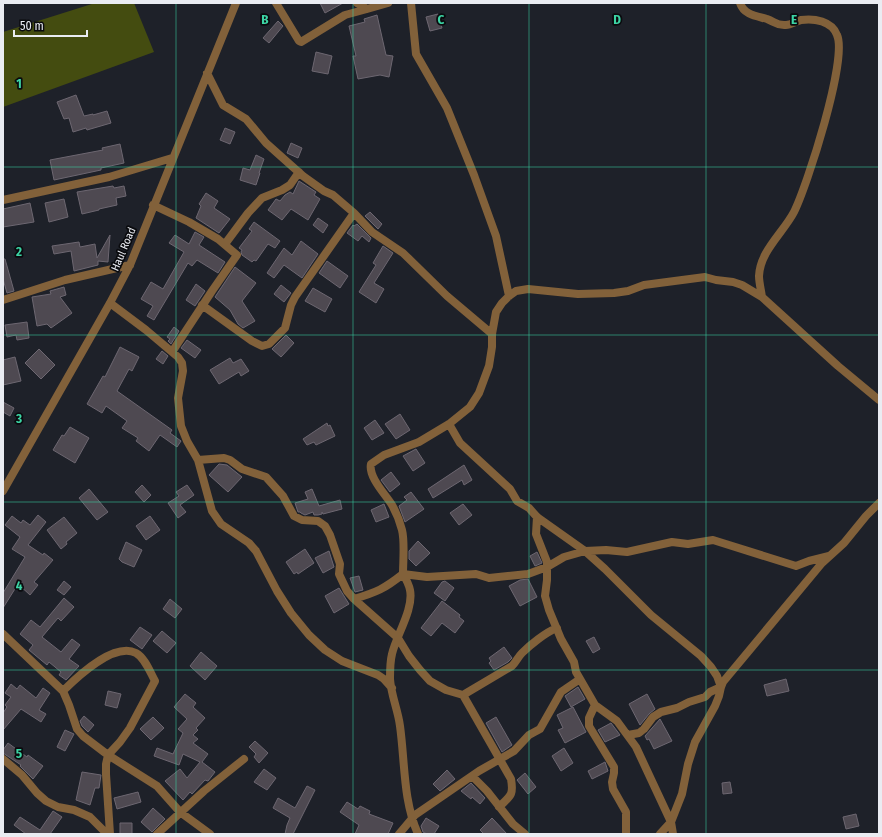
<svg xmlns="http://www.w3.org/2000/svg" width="882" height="837" viewBox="0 0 882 837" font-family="'Fira Sans Condensed',sans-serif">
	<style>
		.green { fill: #444c10 }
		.building { fill: #4e4951; stroke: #6d6771 }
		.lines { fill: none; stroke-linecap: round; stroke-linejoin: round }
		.street { stroke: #82613a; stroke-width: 8 }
		.grid { fill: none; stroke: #3cd4a4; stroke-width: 1; stroke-opacity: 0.55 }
		.labels { text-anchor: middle; stroke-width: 3.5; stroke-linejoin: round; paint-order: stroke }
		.street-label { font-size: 11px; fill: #eaecf2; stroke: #0a0b0e }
		.grid-label { font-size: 13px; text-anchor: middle; font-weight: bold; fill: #3cd4a4; stroke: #0a0b0e; stroke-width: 3.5; stroke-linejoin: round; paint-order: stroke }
	</style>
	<rect width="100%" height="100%" fill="#1e2129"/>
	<path class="green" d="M95,3H134L154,52L3,107V32Z"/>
	<path class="building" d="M320,3H343L325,13Z
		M438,14L442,28L430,31L426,17Z
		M377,15L386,55L393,56L389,77L380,75L358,79L353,56H356L349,26L365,22L364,19Z
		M278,21L283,26L269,43L263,38Z
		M316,52L332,56L328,74L312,71Z
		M76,95L84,116L93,114V115L107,111L111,123L87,130L86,128L73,132L69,118L64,119L57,102Z
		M225,128L235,132L230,144L220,140Z
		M291,143L302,148L298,158L287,153Z
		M120,144L124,163L101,168V170L54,180L50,160L103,150L102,148Z
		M256,155L264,159L259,173H260L256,185L240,180L243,168L250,170Z
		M299,181L316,192L314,195L320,199L308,220L291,209L282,220L268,210L276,199L280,201L285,195L290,192L293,194Z
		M113,186L114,188L124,186L126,196L116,198L117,205L99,209V210L82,214L77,192Z
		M206,193L218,201L214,208L230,219L219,233L196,218L201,206L199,204Z
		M64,199L68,217L49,222L45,203Z
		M30,203L34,222L3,227V209Z
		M370,212L382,224L378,229L365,216Z
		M318,218L328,225L323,233L313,225Z
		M254,222L280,241L275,248L268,244L256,261L254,260L252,262L242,255L241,252L242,250L239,248L252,231L249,229Z
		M357,224L371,238L369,242L362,236L358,241L347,233L353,225L354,226Z
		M195,232L204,237L199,245L225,262L218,273L197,260L192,266L188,263L154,320L147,316L153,306L141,299L151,282L163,289L184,252L169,243L175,235L189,244Z
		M110,235L108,262L98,261V265L74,271L71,251L54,254L52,246L79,242L80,247L95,244L97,258Z
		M301,241L318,254L302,278L284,265L274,278L267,273L284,248L292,255Z
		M383,246L393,253L374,283L384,289L376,303L359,292L376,265L373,263Z
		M3,259H5L14,291L7,293L3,279Z
		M327,261L348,276L340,288L319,273Z
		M235,267L256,283L242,301L255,321L243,328L238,324L230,310L215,297Z
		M196,284L205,291L195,306L186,300Z
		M281,285L291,293L284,302L274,294Z
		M64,287L66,295L60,297L72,313L51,328L47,324L37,326L32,297L51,294L50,291Z
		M313,288L332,299L325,312L305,301Z
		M27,322L29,338L17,340L16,335L7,337L5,325Z
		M174,327L179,331L171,344L168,341L170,339L167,337Z
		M286,335L294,343L281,357L272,349Z
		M187,340L201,350L195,358L181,348Z
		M120,347L139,357L132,371L129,369L117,391L172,430L170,433L181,441L177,447L160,435L149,451L136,441L138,438L122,428L127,421L106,406L102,413L87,404L103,376L105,377Z
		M39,349L55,365L41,379L25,363Z
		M162,351L168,356L163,364L156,359Z
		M15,357L21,381L3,385V360Z
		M230,358L233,363L241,359L249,371L241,376L239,372L219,384L210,370Z
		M3,402L14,408L10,416L3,412Z
		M400,414L410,430L396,439L385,424Z
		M375,420L384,433L372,440L364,428Z
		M327,423L328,426L330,425L335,436L316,445L314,442L307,445L303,439Z
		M70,427L89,438L75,463L53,450L62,435L64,436Z
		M416,449L425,463L413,471L403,456Z
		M219,464L227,465L242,477L228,492L209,475Z
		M464,465L472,480L464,485L462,480L433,498L428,489Z
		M391,472L400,484L390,492L381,480Z
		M142,485L151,495L144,502L135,492Z
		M187,485L194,495L180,505L186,512L178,518L168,503L179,496L176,492Z
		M89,489L108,512L97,520L79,498Z
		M312,489L319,506L340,500L342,509L323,514L322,512V514L318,515H314L313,512L305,515L301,513L300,512H298L295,503L308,499L305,492Z
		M411,492L424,509L405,522L399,506L407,500L404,497Z
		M384,504L389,517L376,522L371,510Z
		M463,504L472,515L459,525L450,513Z
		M38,515L46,522L28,545L43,555L44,553L53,560L34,582L38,585L30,595L18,584L3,608V593L25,557L12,549L20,537L5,525L12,516L21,523L23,520L30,525Z
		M150,516L160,530L146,540L136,526Z
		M64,517L77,533L66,542L67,544L61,549L47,530Z
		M418,541L430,553L416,566L409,559V551Z
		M126,542L142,550L134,567L122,562L119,559Z
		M305,549L314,563L298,574L297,572L294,574L286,562Z
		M329,551L334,567L323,573L315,558Z
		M537,552L542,563L535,566L530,556Z
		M359,576L363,590L355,592L350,578Z
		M528,579L537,597L520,606L509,586L520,580Z
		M64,581L71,587L64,595L57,590Z
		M445,581L454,588L445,601L434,593L442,582Z
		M339,588L349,604L334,613L325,596Z
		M64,598L74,607L61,621L58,618L42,637L61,652L72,639L80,645L69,659L79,666L66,680L59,675L61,672L49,662L47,665L29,650L33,645L20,634L31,620L40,627Z
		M170,599L182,609L175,618L163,609Z
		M442,601L460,615L459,617L464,621L455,633L442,623L431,636L421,628Z
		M140,627L152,635L142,649L130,640Z
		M162,631L176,643L167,653L153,641Z
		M594,637L600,649L593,653L586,641Z
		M504,647L512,658L508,662L494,670L489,663L491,661L489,658Z
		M201,652L217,666L205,680L190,666Z
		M786,679L789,691L767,696L764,685Z
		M11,684L17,689L20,685L36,698L43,688L50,693L39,710L46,714L41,722L21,709L3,730V713L7,707L5,705L11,697L5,693Z
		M578,687L585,699L571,707L565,696Z
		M108,691L121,694L117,708L105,705Z
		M185,694L196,703L193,707L205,718L196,728L198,730L193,735L198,739L193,743L208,754L202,762L215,772L208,781L205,780L192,794L190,792L183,800L165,781L180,769L187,778L200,762L183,754L179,765L154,756L157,748L173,754L183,733L178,729L187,719L174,707Z
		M647,694L655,709L649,714L640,725L629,704Z
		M573,707L586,732L565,743L558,730L563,728L557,715Z
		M84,716L94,725L88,732L82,726L80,721Z
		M153,717L164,728L151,740L140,729Z
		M496,717L512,745L502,752L486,723Z
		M660,719L672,741L654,749L649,739L647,740L645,736Z
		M611,723L620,735L605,742L598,730Z
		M65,730L74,734L65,751L57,747Z
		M255,741L268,753L259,763L254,757L256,754L249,747Z
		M8,743L27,757L28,755L43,766L33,779L20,766L21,765L3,753V750Z
		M564,748L573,763L561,771L552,756Z
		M605,762L608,771L592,779L588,771Z
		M264,769L276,778L267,790L254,782Z
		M447,770L455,779L440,791L433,784Z
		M82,772L101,775L99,788H95L90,805L76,800Z
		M525,773L536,787L528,794L517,780Z
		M730,782L732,793L723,794L722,783Z
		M471,783L485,798L480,804L472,797L471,799L461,791Z
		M307,786L315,790L293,834H285L287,825L290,818L273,808L278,798L295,808Z
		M138,792L141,802L117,809L114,798Z
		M347,802L358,809L360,806L370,811L369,814L393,823L388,834H355L359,825L340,812Z
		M153,808L165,819L152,832L141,822Z
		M53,811L62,817L50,834H26L14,825L20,817L40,830Z
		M856,814L859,826L846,829L843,817Z
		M426,818L439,826L434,834H427L423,832L421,826Z
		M492,818L507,834H484L480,830Z
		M120,823H132V834H120Z"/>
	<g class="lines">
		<path class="street" d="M276,3L299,41L301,42L345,15L367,9
			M357,3L367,9L388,3
			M411,3L416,54L447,108L474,175L496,236L509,296
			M740,3C744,15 756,16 767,19C775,22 777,26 786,25C791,25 796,21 801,20C814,18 832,21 837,35C848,59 807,186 794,212C783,233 760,251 759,276C759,282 761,290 762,297
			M207,73L223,105L246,119L266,143L303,176L324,191L333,195L354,213L372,232L403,253L447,296L492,334
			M3,200L109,177L172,158
			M153,205L189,222L218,239L237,255L212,291L172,352
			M225,244L248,213L262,198L282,190L290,185L299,172
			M3,300L65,280L130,265
			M110,303L146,330L178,357L182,363L183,371L178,398L181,426L187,441L198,460L212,511L221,524L249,543L256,551L277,591L291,613L309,635L325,650L342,661L378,675L384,679L392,688
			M202,305L252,341L262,346L269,344L285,328L291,305L295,297L354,213
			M449,424L460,443L510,489L517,501L529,508L537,517L585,551L605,569L651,615L701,656L711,667L717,676L721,687L710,692L705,697L689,702L677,708L661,712L653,717L644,729L639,733L628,735
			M198,460L224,458L230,460L242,469L266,477L283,496L294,516L302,520L318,521L325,526L330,535L340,564L339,574L347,591L354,599C377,592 384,589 403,574C403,561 405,542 402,530C400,522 396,512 392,505C386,495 368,477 371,464L384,455L419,442L449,424L470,407L479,393L489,366L492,347V334L496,312L502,303L509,296L516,291L528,289L578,294L614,293L628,291L644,285L705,277L716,280L733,282L742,285L762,297L838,366L879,400
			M3,491L110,303L130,265L236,3
			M537,517L536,534L547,562V580L545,596L549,610L561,639L574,662L576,672L595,705L617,721L636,747L671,822L660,834
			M403,574L427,577L476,574L489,578L528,574L547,567L564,557L585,551L606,550L627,552L672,542L688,544L713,540L796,566L809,561L829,556
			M403,574C406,579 409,585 410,590C414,609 396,636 392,654C390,662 390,671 390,679C391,695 398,710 400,726C405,762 403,801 418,834
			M354,599L398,638L409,656L420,670L430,681L446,690L463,695
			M3,634L63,691L69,705L77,729L83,736L108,755L157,786L180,812L210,834
			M63,691C77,677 114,642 136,653C145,658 150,672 155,681L130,728L120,742L108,755L106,764V774L110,834
			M595,705L589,718V726L614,767V773L612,782L613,789L626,812V834
			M3,759L22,775L37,793L46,801L58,807L74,810L90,817L107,834
			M472,776L487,791L513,824L525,834
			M499,807C510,796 514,796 511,779L463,695L512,666C516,662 518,657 522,653C530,645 546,632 557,628
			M157,834L204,791L244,759
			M399,834L415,815L479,771L514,751L529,735L540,729L561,692L580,679
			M673,834L671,822L682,794L688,764L695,742L715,706L719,696L721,687L723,682L822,563L844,543L866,516L879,503"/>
	</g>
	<path class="grid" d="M176,3V834M353,3V834M529,3V834M706,3V834M3,167H879M3,335H879M3,502H879M3,670H879"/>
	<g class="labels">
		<g class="street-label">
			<text transform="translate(123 249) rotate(-67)" y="4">Haul Road</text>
		</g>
	</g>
	<g class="grid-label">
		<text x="265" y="24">B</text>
		<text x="441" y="24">C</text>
		<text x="617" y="24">D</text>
		<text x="794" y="24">E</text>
		<text x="19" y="88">1</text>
		<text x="19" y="256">2</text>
		<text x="19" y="423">3</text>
		<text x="19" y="590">4</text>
		<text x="19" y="758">5</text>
	</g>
	<rect width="882" height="837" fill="none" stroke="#eaecf2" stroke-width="8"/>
	<path d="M14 30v6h73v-6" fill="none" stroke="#eaecf2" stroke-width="2"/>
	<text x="20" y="30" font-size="12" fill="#eaecf2" stroke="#0a0b0e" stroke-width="3" paint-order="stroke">50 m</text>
</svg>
